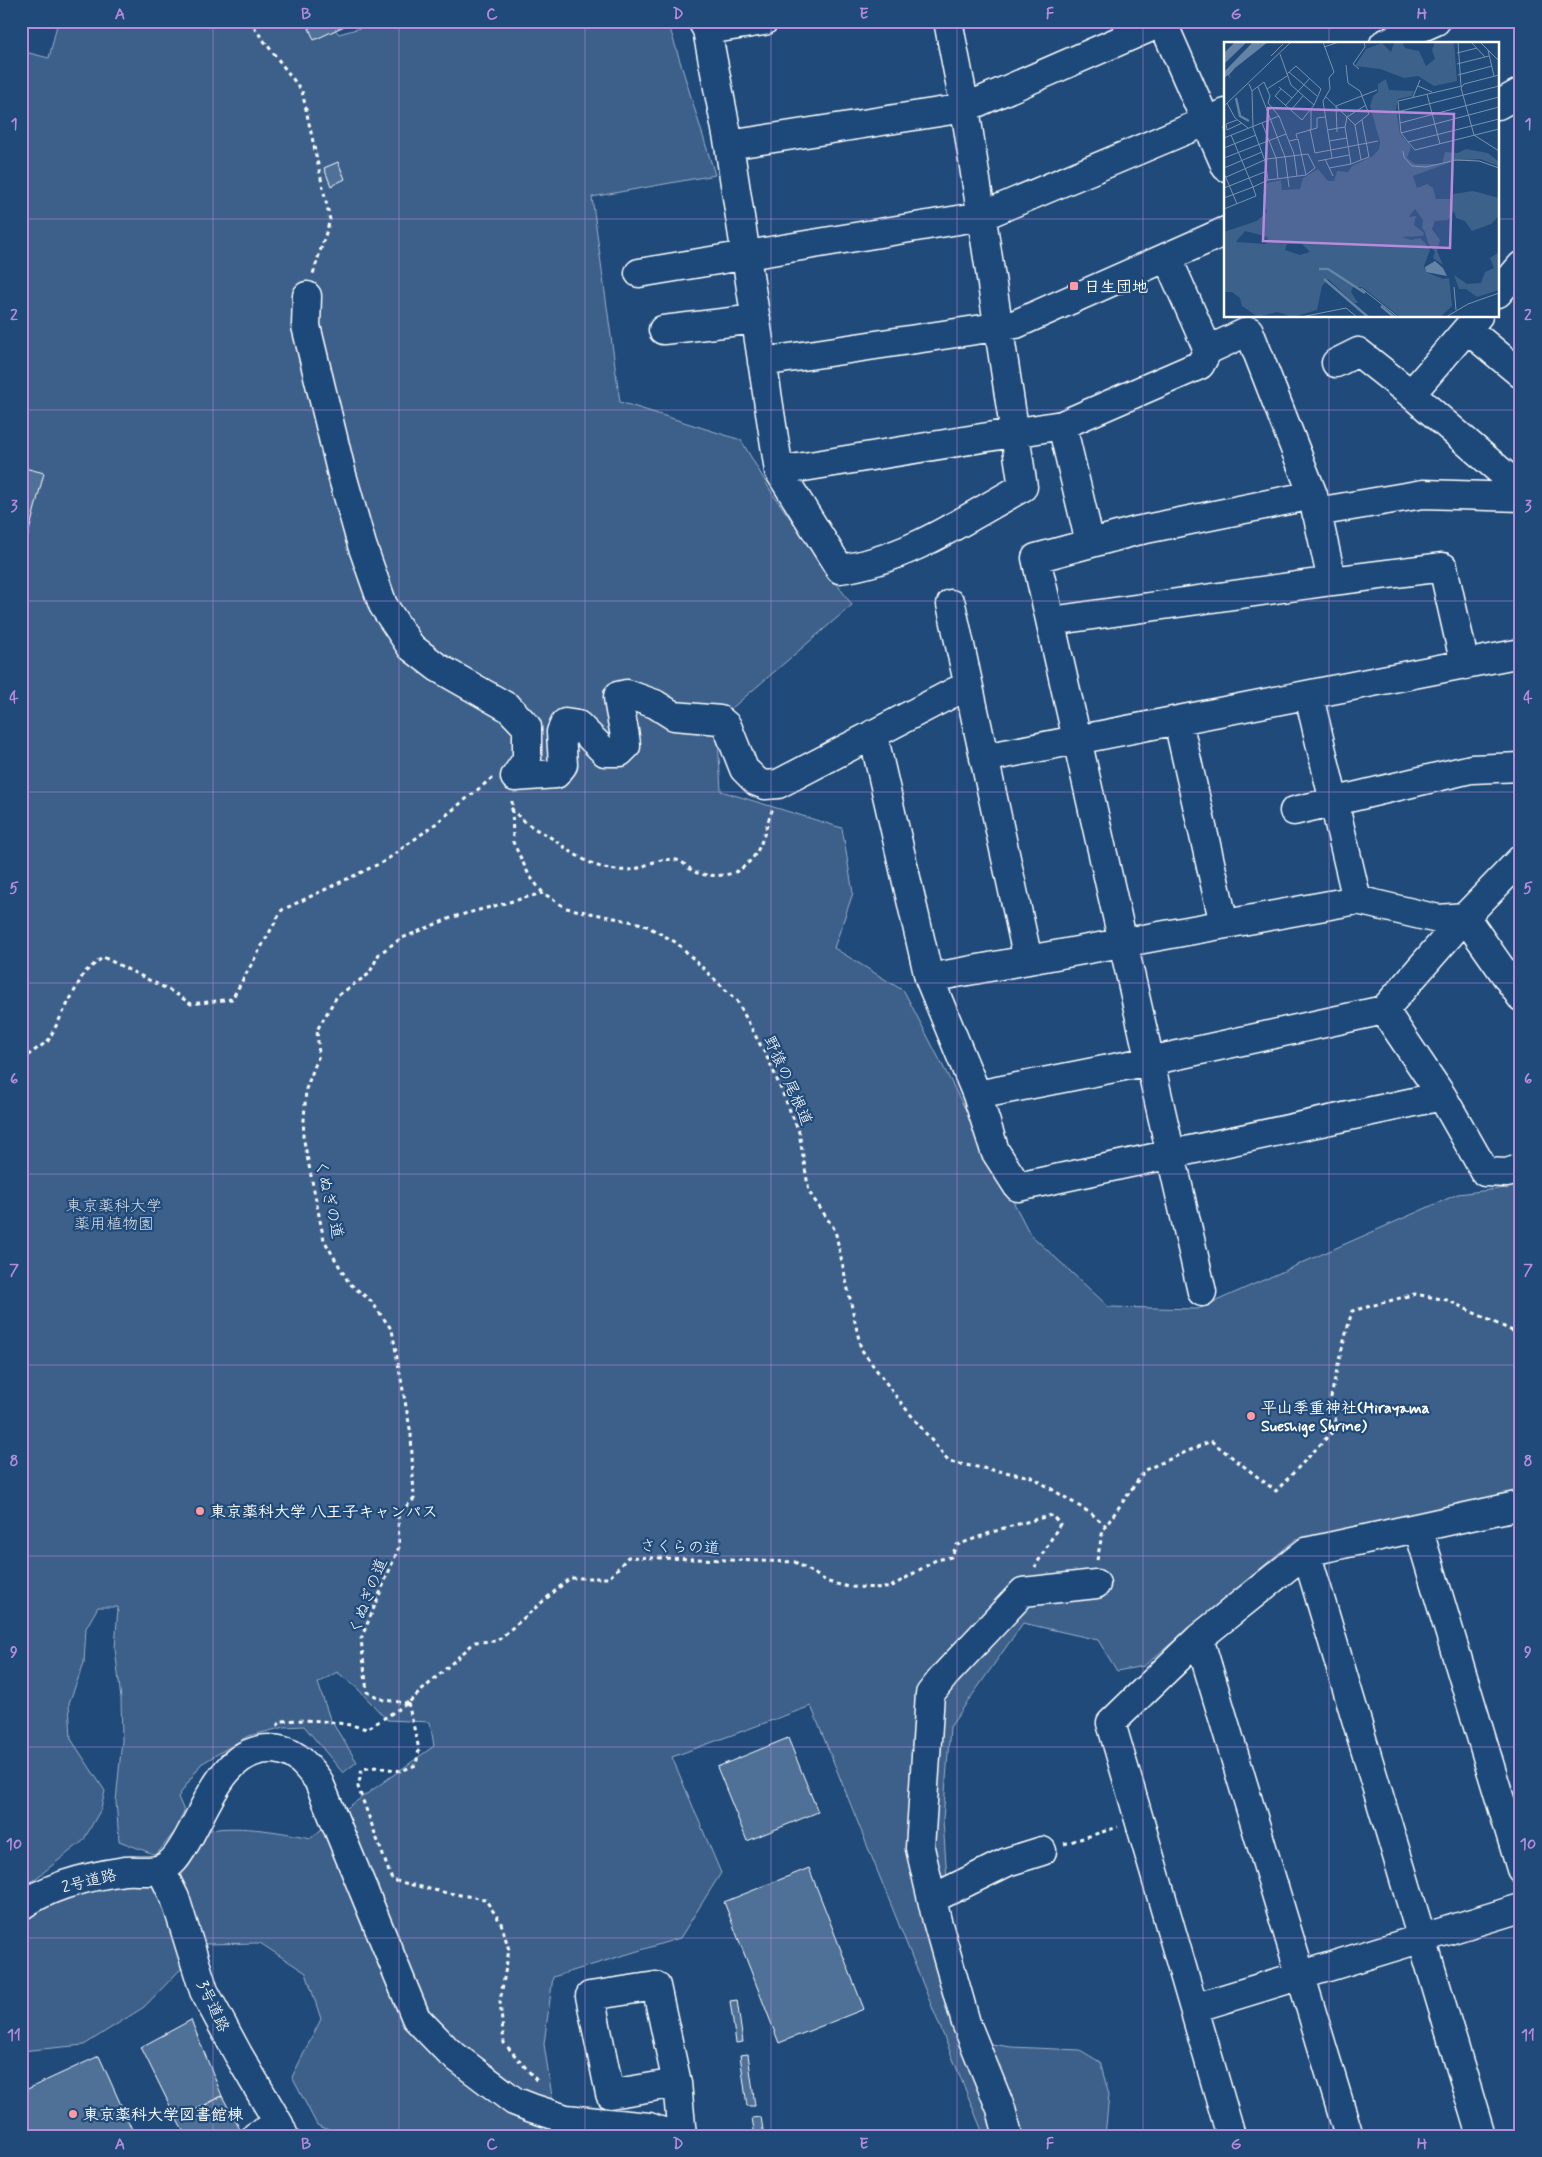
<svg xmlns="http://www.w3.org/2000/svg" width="1542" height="2157" viewBox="0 0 1542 2157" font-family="Mynerve,'Klee One',sans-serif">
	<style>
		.green { fill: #3c618b; stroke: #9eb0c5 }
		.building { fill: #507197; stroke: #fff }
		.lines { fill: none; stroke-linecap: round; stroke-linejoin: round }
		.minor-casing { stroke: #fff; stroke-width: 31 }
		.path { stroke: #fff; stroke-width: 3; stroke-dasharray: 4 4; stroke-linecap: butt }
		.minor { stroke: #1f4a7a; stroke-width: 28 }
		.grid { fill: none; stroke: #b68bdc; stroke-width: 1; stroke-opacity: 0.55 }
		.poi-dot { fill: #ff9aa2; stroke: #1f4a7a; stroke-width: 2 }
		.labels { text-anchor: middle; stroke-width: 4.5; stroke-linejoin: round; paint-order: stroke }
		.poi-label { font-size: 16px; font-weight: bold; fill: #fff; stroke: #1f4a7a; text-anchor: start }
		.street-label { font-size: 16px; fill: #fff; stroke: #1f4a7a }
		.park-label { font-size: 16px; fill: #d8dfe8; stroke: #1f4a7a }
		.inset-river { fill: none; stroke: #6583a4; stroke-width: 2.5 }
		.inset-road { fill: none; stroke: #7992af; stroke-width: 1 }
		.view { fill: #b68bdc; fill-opacity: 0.15; stroke: #b68bdc; stroke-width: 2.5 }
		.inset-edge { fill: none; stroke: #fff; stroke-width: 2.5 }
		.neatline { fill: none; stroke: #b68bdc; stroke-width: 2 }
		.grid-label { font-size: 16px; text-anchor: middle; font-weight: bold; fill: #b68bdc }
	</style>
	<rect width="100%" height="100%" fill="#1f4a7a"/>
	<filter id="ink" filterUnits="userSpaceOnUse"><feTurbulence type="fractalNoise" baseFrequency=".02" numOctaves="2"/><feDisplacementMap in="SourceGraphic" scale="10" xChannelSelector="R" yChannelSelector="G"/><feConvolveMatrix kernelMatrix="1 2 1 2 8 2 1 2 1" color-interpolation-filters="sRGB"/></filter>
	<g filter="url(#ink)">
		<path class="green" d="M58,21H327L339,34L385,21L668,22L715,175L592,197L620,402L741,440L772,493L852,605L717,721L721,791L842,828L853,893L834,948L904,991L1030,1234L1109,1307L1198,1309L1458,1194L1521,1186V1496L1296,1539L1144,1666L1117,1671L1098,1640L1023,1623L950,1727L943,1820L958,2039L1011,2047L1080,2050L1100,2062L1109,2095L1105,2136H984L811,1706L672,1757L721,1873L680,1938L553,1977L544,2044L558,2136H343L317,2125L292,2077L321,2019L306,1973L260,1943L205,1944L144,2007L84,2045L21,2051V1919L42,1907L72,1894L137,1882L202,1832C231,1823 281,1832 311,1838L347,1808L434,1746L430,1722L387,1720L357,1688L337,1672L318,1683L330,1719L357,1762L343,1773L304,1726L285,1727L248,1736L201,1764L178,1797L184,1811L176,1830L156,1855L119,1841L116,1801L122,1740L121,1699L115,1648L118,1607H98L86,1628L84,1663L69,1703L71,1739L105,1791L101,1809L83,1841L21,1890V51L49,58Z"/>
		<path class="building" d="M306,21H355L314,40Z
			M338,162L345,179L331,186L324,168Z
			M21,467L44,473L27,539L21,537Z
			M788,1738L818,1812L747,1841L717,1767Z
			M809,1868L864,2009L779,2043L724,1902Z
			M737,2000L743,2042L736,2043L730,2001Z
			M191,2020L222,2096L177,2120L141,2047Z
			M748,2054L755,2106H747L740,2055Z
			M99,2056L135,2136H21V2092Z
			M222,2096L241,2131L232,2136H186L177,2120Z
			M761,2117L764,2136H755L752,2118Z"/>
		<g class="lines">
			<g class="minor-casing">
				<path id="minor" d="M702,21L707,30L764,21
					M1162,21L1226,167
					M707,30L729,145L779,471L840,569C907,560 965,519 1023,487L965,108L948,21
					M1384,44L1436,21
					M1498,105L1521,92
					M729,145L965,108L1165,21
					M639,273L982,216L1226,113
					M1498,293L1521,266
					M307,296L306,326L342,475L362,545L383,605L411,647L437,667L509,708L527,727V759L515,777
					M1478,316L1411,394L1521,489
					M1467,329L1521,374
					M663,330L756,319
					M1208,350L1249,331L1313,495L1332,581L1443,567L1465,665
					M762,362L1016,324L1226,231
					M1336,363L1358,352L1411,394
					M1062,425L1090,543
					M779,471L1062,425L1200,365L1208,350L1167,257
					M1316,512L1423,494L1521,497
					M951,604L1028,960
					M1051,621L1332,581
					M1309,696L1357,900
					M1178,721L1224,924
					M873,734L929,978L1357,900L1438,919L1465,917L1521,859
					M984,758L1521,653
					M515,777L556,774L563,765L561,732L565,723L578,725L605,752H620L626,746C625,728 619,713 618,696L627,694L655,704L674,716L720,720L727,726L744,769L757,782L765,785L778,784L968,685
					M1294,811L1471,769L1521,767
					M929,978L977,1095L1150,1061L1384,1010L1465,917L1521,997
					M1384,1010L1442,1096L1485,1172L1507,1173L1521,1168
					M977,1095L995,1151L1018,1187L1442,1096
					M1202,1292L1036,558L1136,531L1313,495
					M1418,1528L1521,1869
					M1306,1552L1481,2136
					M1199,1638L1349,2136
					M161,1870L175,1898L204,1991L238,2054L279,2124L284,2136
					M932,1899L1007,1862L1042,1851
					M21,1906C50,1885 90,1876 125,1871C137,1870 153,1873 163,1868C173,1864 178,1855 183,1847C205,1813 221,1750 269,1749C294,1749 304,1762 318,1780L416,2018L448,2051L514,2101L532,2108L566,2119L649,2127L674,2136
					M1194,2008L1521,1908
					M677,2083L610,2094L590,1996L656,1986L677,2083L682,2136
					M256,2136L279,2124
					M1008,2136L1001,2109L966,2023L937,1921L920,1848L930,1694L945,1675L1023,1592L1096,1584
					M1231,2136L1111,1723L1199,1638L1306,1552L1521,1505"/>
			</g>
			<path class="path" d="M249,21L302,91L330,220L313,274
				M512,801L513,842L529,875L543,893L566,908L643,924L677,943L737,1001L770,1063L799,1132L809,1192L835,1230L861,1349L898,1399L949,1462L1032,1477L1092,1514L1106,1526
				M511,808C517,815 523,821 531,826C536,830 542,832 547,835C573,853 596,873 629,870C647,868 654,857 676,860C684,861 688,869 695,872C707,877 728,877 739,870C763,855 763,832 773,808
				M21,1056L24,1058L48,1041L84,973L103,957L173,992L191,1004L232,999L282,910L385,861L434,825L492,778
				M1097,1560L1103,1530L1145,1470L1211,1441L1276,1491L1337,1427L1331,1397L1339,1360L1352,1311L1415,1294L1447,1300L1521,1335
				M408,1703L384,1700L367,1692L361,1639L399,1547L398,1514L414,1499L411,1434L392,1330L371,1301L349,1283L324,1240L303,1136L306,1089L319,1055L317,1030L337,996L369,974L379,954L400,939L453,917L543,893
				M408,1703L419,1749L416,1765L401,1771L376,1767L362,1769L358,1787L392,1880L442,1892L485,1899L501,1923L509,1950L500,2001L504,2043L539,2083
				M277,1726L281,1721C312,1719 336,1721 367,1729L408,1703L475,1642L497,1641L570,1578H609L628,1557L795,1562L828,1582L849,1587L889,1588L936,1560L951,1557L957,1545L1004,1528L1052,1515L1060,1524L1035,1567
				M1064,1844L1118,1827"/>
			<use href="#minor" class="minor"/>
		</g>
	</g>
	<path class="grid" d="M213,21V2136M399,21V2136M585,21V2136M771,21V2136M957,21V2136M1143,21V2136M1329,21V44M21,219H1226M1498,219H1521M1329,316V2136M21,410H1521M21,601H1521M21,792H1521M21,983H1521M21,1174H1521M21,1365H1521M21,1556H1521M21,1747H1521M21,1938H1521"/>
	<g class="poi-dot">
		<rect x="1069" y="281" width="10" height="10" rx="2.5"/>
		<circle cx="1251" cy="1416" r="5"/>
		<circle cx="200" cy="1511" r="5"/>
		<circle cx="73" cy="2114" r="5"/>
	</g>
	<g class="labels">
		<g class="poi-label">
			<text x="1084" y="292">日生団地</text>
			<text x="1261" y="1413">平山季重神社(Hirayama<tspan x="1261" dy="18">Sueshige Shrine)</tspan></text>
			<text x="210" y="1517">東京薬科大学 八王子キャンパス</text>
			<text x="83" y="2120">東京薬科大学図書館棟</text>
		</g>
		<g class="street-label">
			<text transform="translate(789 1080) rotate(66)" y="6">野猿の尾根道</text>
			<text transform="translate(330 1199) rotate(77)" y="6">くぬぎの道</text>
			<text transform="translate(680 1546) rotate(2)" y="6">さくらの道</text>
			<text transform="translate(367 1596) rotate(-69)" y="6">くぬぎの道</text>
			<text transform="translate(89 1880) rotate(-14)" y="6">2号道路</text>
			<text transform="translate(214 2006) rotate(65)" y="6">3号道路</text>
		</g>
		<g class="park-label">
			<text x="114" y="1211">東京薬科大学<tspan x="114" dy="18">薬用植物園</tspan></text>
		</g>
	</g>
	<g transform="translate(1224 42)">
		<rect width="275" height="275" fill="#1f4a7a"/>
		<path d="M178,0L181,6L195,9L202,24L211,17L208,8L211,0H230L233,39L210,44L194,34L180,36L156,27L131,24L142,7L158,1L167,10L170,1ZM162,37L165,48L190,49L188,54L174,57L172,67L176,92L187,105L183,116L191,122H218L221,110L234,111L242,107L264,111L275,120L274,124L256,117L230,119L189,134L193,146L203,142L209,146L212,157H226L229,152L249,149L275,156V174L267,182L248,189L241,179L232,176L230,169L224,178L211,179L208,187L216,198L213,209L219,223L209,216L211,210L204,201L201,190L198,186L199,178L191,167L185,175L192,174L190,183L200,191L199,194L178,195L187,198L196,196L202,202L206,208L200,224L202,230L219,237L225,236L228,264L216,275H176L138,245H129L127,250L134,261H130L104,237L98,244L93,268L69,275L53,270L34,275L18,264L16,256L8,250H0V190L33,179L43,170L39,154L43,141L57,138L58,148L76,147L79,136L94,127L104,139H110L113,129L124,130L128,124L149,114L155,107L156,100L146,64L149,54L154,50V42ZM21,189L44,195L42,202L12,200ZM63,202H78L86,210L76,213L61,208ZM275,210V248L253,255L242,247H235L230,233L243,242L257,241L261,230L270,226L266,216Z" fill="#3c618b" fill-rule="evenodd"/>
		<path d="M11,0H23L0,22V11ZM29,0H44L11,26L5,33L7,37L4,33L0,36V30ZM211,219L219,226L223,234L202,230L201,225Z" fill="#6583a4"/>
		<path class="inset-river" d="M12,56L16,74L25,79M95,227H104L141,251M100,237L144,275M157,264L170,275"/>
		<path class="inset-road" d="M99,0L110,30L105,36L106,47L99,59L108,116M234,0L237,44M247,0L261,15M256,0L264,8L270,34M100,5L115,0M264,8L275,19M233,11L253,6M56,12L67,43L90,63M47,14L59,2M233,22L265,14M122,23L124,41L136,49L145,72L131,83M135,27L129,22L141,5L140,0M65,30L93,54M234,33L268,24M275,33L240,42L237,46L250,93L275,109M194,44L208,50M238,44L174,59L177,91L184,100L191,108L275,87M34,45L61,115L65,145M55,45L68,56M43,47L63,34M57,47L51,54L78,78L90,63L97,47L72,24L63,32M28,49L40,40L46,54L44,61L55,74L70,112L73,134M203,52L216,102M101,54L123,75L121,85L127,122L105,126M189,55L196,38M3,61L11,76L24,86M0,64L67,0M61,64L86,36M67,68L79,54M87,68V87M173,70L275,44M13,78L2,82L3,88L18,81M38,81L52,116L54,137M176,81L275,55M86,87L91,111L154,99M103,88L121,85M113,90L112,64L153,48M177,91L275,65M0,96L55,74M73,96L72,92L93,86V76L101,75M65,99L74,97L82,133M105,99L123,96M184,100L275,77M0,106L32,93M179,109L180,115L188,124L202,125L232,118L255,119L275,126M0,116L62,92M101,117L109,134M137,118L145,115L138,78M94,119L125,113M127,122L137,118L131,83L123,75L142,63M0,126L38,110M0,131L13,162M0,136L43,117L84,112L91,126L82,133L44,138M0,146L43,129M0,156L29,145L7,93M0,167L32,154L29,145L44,138L41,119L29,86L28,49L25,42M230,245L232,268M137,246L174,275M77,275L122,266L133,275M222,275L244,262L275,251M249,275H271"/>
		<path class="view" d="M44,66L230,72L226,206L39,199Z"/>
		<rect width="275" height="275" class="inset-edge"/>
	</g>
	<rect width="1542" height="2157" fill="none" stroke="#1f4a7a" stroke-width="55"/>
	<rect x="28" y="28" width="1486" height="2102" class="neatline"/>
	<g class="grid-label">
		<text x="120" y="19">A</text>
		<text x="306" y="19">B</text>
		<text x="492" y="19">C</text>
		<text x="678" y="19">D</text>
		<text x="864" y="19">E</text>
		<text x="1050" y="19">F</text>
		<text x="1236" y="19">G</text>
		<text x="1422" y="19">H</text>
		<text x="14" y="129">1</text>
		<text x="1528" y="129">1</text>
		<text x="14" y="320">2</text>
		<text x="1528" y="320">2</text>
		<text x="14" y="511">3</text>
		<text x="1528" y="511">3</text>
		<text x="14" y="702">4</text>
		<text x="1528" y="702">4</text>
		<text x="14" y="893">5</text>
		<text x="1528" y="893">5</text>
		<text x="14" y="1084">6</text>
		<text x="1528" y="1084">6</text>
		<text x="14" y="1275">7</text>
		<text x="1528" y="1275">7</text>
		<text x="14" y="1466">8</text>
		<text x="1528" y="1466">8</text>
		<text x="14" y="1657">9</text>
		<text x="1528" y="1657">9</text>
		<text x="14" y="1849">10</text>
		<text x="1528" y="1849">10</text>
		<text x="14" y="2040">11</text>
		<text x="1528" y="2040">11</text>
		<text x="120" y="2149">A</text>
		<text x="306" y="2149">B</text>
		<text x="492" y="2149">C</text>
		<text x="678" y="2149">D</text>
		<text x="864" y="2149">E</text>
		<text x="1050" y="2149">F</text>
		<text x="1236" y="2149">G</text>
		<text x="1422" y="2149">H</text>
	</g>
</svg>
